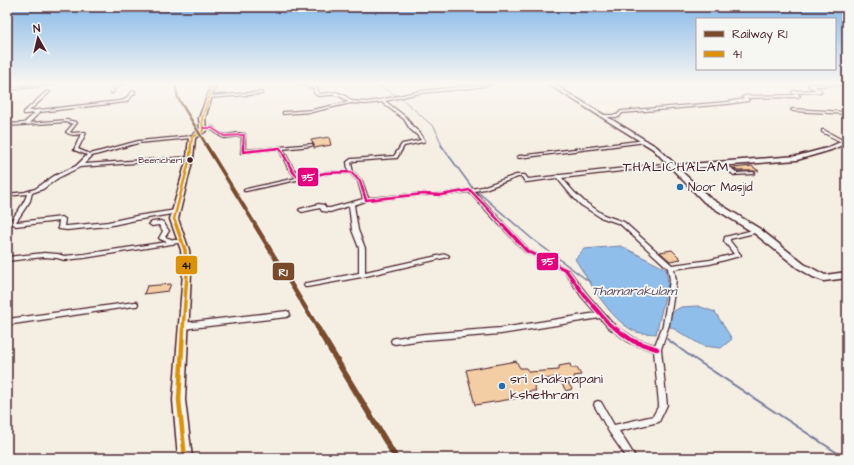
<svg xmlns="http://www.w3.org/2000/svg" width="854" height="465" viewBox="0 0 854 465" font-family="'Architects Daughter',sans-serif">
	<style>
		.water { fill: #90beea; stroke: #747e9e }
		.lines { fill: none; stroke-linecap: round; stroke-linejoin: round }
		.stream-far2 { stroke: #747e9e; stroke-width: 1 }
		.stream-far1 { stroke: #747e9e; stroke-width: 1.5 }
		.stream { stroke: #747e9e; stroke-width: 2 }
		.building { fill: #f3cda3; stroke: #4a1f2b }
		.street-casing { stroke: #4a1f2b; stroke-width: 2.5 }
		.secondary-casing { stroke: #4a1f2b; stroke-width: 3 }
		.street { fill: #f6f6f2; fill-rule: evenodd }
		.secondary { fill: #f6f6f2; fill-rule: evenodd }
		.bus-1-far3-casing { stroke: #f6f6f2; stroke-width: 4 }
		.bus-1-far2-casing { stroke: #f6f6f2; stroke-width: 5 }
		.bus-1-far1-casing { stroke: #f6f6f2; stroke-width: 6 }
		.bus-1-casing { stroke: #f6f6f2; stroke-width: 8 }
		.bus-2-far3-casing { stroke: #f6f6f2; stroke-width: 4 }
		.bus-2-far2-casing { stroke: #f6f6f2; stroke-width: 5 }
		.bus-2-far1-casing { stroke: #f6f6f2; stroke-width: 6 }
		.bus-2-casing { stroke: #f6f6f2; stroke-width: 8 }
		.bus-1-far3 { stroke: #dd9206; stroke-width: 2 }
		.bus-1-far2 { stroke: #dd9206; stroke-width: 2.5 }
		.bus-1-far1 { stroke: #dd9206; stroke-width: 3.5 }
		.bus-1 { stroke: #dd9206; stroke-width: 4.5 }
		.bus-2-far3 { stroke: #e5007d; stroke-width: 2 }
		.bus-2-far2 { stroke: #e5007d; stroke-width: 2.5 }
		.bus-2-far1 { stroke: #e5007d; stroke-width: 3.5 }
		.bus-2 { stroke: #e5007d; stroke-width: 4.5 }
		.rail-1-far3-casing { stroke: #f6f6f2; stroke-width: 4.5 }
		.rail-1-far2-casing { stroke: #f6f6f2; stroke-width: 6 }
		.rail-1-far1-casing { stroke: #f6f6f2; stroke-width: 8 }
		.rail-1-casing { stroke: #f6f6f2; stroke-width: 9 }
		.rail-1-far3 { stroke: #7a4b2a; stroke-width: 2.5 }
		.rail-1-far2 { stroke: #7a4b2a; stroke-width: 3.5 }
		.rail-1-far1 { stroke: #7a4b2a; stroke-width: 4.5 }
		.rail-1 { stroke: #7a4b2a; stroke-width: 6 }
		.bus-dot { fill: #4a1f2b; stroke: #f6f6f2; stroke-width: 1.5 }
		.poi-dot { fill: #1f6fb2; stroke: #f6f6f2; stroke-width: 1.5 }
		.labels { text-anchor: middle; stroke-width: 3.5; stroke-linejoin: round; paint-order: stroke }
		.far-bus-label { font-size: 9px; fill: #4a1f2b; stroke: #f6f6f2; text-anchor: end }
		.poi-label { font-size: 12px; fill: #4a1f2b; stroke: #f6f6f2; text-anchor: start }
		.water-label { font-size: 13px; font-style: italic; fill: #5f4f64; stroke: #f6f6f2 }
		.quarter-label { font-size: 14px; letter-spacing: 1px; fill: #4a1f2b; stroke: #f6f6f2 }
		.near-poi-label { font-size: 14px; fill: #4a1f2b; stroke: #f6f6f2; text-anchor: start }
		.line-badge { stroke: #f6f6f2; stroke-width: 1.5 }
		.badge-label { font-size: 11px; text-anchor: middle; font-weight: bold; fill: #fff }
		.pale-badge-label { font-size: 11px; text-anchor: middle; font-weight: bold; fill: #111 }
	</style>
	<rect width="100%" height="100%" fill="#f5eee2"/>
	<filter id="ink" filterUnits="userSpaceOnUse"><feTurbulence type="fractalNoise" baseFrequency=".025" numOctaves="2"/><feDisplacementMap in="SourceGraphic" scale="8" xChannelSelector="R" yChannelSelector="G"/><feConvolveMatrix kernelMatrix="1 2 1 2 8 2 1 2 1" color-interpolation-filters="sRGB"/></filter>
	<g filter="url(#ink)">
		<path class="water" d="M621,246L666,269L668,284L656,334C649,333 640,334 634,331C609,319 590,282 575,259L584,249Z
			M698,306L715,312L732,339L721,348L703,346L669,326L671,313L681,307Z"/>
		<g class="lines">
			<path class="stream-far2" d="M375,84L398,96
				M400,97L435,128L442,146"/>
			<path class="stream-far1" d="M441,145L471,186L531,238L591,283"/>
			<path class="stream" d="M667,339L690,356L845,458"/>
		</g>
		<path class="building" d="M329,137L331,145L314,148V145L311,140Z
			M752,166L759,171H738L733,168Z
			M672,250L681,259L670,261L660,252Z
			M171,284L168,291L144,294L147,286Z
			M516,361L520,368H526L529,372L559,370V366L570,364L571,368H577L581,375L574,376L576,380L567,381L572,389L566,391L558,377L532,381L536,391H529L531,396L475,405L466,370Z"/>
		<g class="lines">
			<g class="street-casing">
				<path id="street" d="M43,84H51L49,85L7,90V88Z
					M118,84H122L114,89L113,93H111V88Z
					M300,84C306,84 314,84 318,89V93L320,94L336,92L344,95L352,101L366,102L380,100L420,91L489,84H495L472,88L420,93L385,101L407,118L413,127L420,133L425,141L423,142L404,146L397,158L354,161L351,163L353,172L362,181L368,198L424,193L441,194L482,187L516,175H525L528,179L556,176L558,175H560L672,163H674V165L562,178L574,192L585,202L604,215L624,222L672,265L710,260L734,254L724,241L725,237L757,229L759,230L760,231L759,232L730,239V241L741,255L740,256L710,264L674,269L676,280L669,325L661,349L667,405L659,422L619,431L636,458H627L609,432L594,405L595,402L598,401L601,402L614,425L653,416L659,405L654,351L630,343L608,327L600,318L501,334L424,340L395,344L392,343L391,341L392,339L395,338L424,334L501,328L596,313L582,297L564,271L525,252L469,192L441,196L424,195L366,201L354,205L358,230L365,248V272L446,254L448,255L449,256L448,257L362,277L307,287H305L304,285L305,283H307L359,273V248L352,230L349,206L330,212L322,211L320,208L302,212L299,210L300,209L319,204L324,205L326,208H330L363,199L358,181L350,173L325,174L246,191H244V190L246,189L296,178L288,168L279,149L241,153L242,136L224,138L220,136L211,129H202V127H213L218,132L225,135L238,133L245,134V150L312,144L313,145L311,146L283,149L293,168L301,177L325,172L348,171L347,162L351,159L394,156L402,144L421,140L417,135L410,129L404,119L385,105L382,102L366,104L351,103L312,112L283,114V112H284L312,110L348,102C335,91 333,96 318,96L314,93V89L313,88L300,85ZM518,177H522L525,182H527L557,178L571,195L581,205L600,217L620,224L668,268L670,280L663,325L655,345L636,339L612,323L586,293L568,269L529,250L474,191L485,189Z
					M810,84H842L847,85V87L840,85L814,86L821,90V92L797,93L800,96L798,97L747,98L749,100L748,101L727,104L622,113L619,117H603L601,116L603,115H617L621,111L727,102L744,99L742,97L744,96L795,95L792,92L793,91L816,90L809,86L808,85Z
					M47,91L50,92L29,111L120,101L124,100L133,91H135V93L126,102L40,112L29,123L67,120L76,122L77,123L70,132L72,133L85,132L86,133L78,149L90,154L138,141L192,136L194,137L192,138L138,143L92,156L84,164L190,157L192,158L190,159L80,167L58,178L43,189L32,193L30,201L16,222H17L62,217L65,219L64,226H67L108,222L136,216L176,210L179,212L178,213L136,220L108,226L67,230L59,229L58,228L59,221L16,226L10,222C16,213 24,205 27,194L7,196V194L25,192L35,189L54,176L76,166L87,155L74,150L81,134C75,135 71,136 66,132L73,124L67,122L7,126V124L24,123L35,113L25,114H24V112Z
					M261,92H262V94L209,98L207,97L209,96Z
					M792,109L847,112V114L793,111L791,110Z
					M822,130H824L846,142L844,143H843L822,132Z
					M645,140L647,141L646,142L519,158L517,157L519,156Z
					M721,163H725L737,173L753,172L755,173L753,174L734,175L721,165Z
					M161,221L163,222L169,231L165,237L174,240H184L185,241L184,242L84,258L64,260L57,258L44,257L7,261V257L44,253L58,254L64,256L84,254L167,242L160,239L159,238L163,231L159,225L152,226L149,224L152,222Z
					M135,302H137L138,304L137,306H135L7,325V319Z
					M287,311L289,312L290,314L289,316L287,317L183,329L181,328L180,326L181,324L183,323Z"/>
			</g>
			<g class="secondary-casing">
				<path id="secondary" d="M212,84H216L205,118L206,131L195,138L193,158L178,219L189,250L191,273L185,400L192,458H178L173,400L183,273L181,250L170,219L187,158L189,137L200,130L199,118Z
					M548,84H553L657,147L676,165L797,156L827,148L847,139V143L831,150L797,160L679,169L710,198L760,229L804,264L825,275L847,272V278L824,281L813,277L798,268L754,233L704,202L653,149Z"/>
			</g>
			<use href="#street" class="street"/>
			<use href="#secondary" class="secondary"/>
			<g class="bus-1-far3-casing">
				<path id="bus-1-far3" d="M191,146L192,137L203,131L202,118L214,84"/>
			</g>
			<g class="bus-1-far2-casing">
				<path id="bus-1-far2" d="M177,226L174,219L190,158L191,145"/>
			</g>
			<g class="bus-1-far1-casing">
				<path id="bus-1-far1" d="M176,225L185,250L187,273L183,330"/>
			</g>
			<g class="bus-1-casing">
				<path id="bus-1" d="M183,329L179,400L185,458"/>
			</g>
			<g class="bus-2-far3-casing">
				<path id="bus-2-far3" d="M203,128H212L224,136L244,135L243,146"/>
			</g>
			<g class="bus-2-far2-casing">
				<path id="bus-2-far2" d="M243,145V152L280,148L293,172L300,179L325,173L351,172L360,181L366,200L424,194L441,195L470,190L504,226"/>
			</g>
			<g class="bus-2-far1-casing">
				<path id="bus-2-far1" d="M503,225L527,251L566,270L584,295L610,325L618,330"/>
			</g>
			<g class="bus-2-casing">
				<path id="bus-2" d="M616,329L633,341L657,349"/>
			</g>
			<use href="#bus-1-far3" class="bus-1-far3"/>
			<use href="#bus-1-far2" class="bus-1-far2"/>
			<use href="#bus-1-far1" class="bus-1-far1"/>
			<use href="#bus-1" class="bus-1"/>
			<use href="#bus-2-far3" class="bus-2-far3"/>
			<use href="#bus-2-far2" class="bus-2-far2"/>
			<use href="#bus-2-far1" class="bus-2-far1"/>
			<use href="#bus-2" class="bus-2"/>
			<g class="rail-1-far3-casing">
				<path id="rail-1-far3" d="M175,84L178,98L207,146"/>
			</g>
			<g class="rail-1-far2-casing">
				<path id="rail-1-far2" d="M206,145L256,226"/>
			</g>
			<g class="rail-1-far1-casing">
				<path id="rail-1-far1" d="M255,225L319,330"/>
			</g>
			<g class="rail-1-casing">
				<path id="rail-1" d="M318,329L396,458"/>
			</g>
			<use href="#rail-1-far3" class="rail-1-far3"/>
			<use href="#rail-1-far2" class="rail-1-far2"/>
			<use href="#rail-1-far1" class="rail-1-far1"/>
			<use href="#rail-1" class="rail-1"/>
		</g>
	</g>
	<linearGradient id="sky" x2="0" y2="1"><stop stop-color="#85b8e9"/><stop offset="0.56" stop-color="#faf7f2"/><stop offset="1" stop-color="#faf7f2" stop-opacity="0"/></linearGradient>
	<rect width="854" height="149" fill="url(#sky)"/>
	<circle class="bus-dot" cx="190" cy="160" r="3.5"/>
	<g class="poi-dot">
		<circle cx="680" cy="187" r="4"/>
		<circle cx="502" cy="386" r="4"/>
	</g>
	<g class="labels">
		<g class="far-bus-label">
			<text x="182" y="163">Beericheri</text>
		</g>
		<g class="poi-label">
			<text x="688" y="191">Noor Masjid</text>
		</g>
		<g class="water-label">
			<text x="634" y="295">Thamarakulam</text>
		</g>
		<g class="quarter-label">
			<text x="676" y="171">THALICHALAM</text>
		</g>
		<g class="near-poi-label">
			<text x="510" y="383">sri chakrapani<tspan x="510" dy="16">kshethram</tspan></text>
		</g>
	</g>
	<g class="line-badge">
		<rect x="297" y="167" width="22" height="20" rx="4" fill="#e5007d"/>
		<rect x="536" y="252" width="23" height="19" rx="4" fill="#e5007d"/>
		<rect x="175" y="255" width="23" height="20" rx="4" fill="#dd9206"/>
		<rect x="272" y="262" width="23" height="19" rx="4" fill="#7a4b2a"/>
	</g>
	<g class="badge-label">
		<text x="308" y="181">35</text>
		<text x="548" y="265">35</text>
		<text x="283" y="276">R1</text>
	</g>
	<g class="pale-badge-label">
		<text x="186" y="269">41</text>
	</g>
	<rect width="854" height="465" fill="none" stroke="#f6f6f2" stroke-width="24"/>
	<rect x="12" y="12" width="830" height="441" fill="none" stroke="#4a1f2b" stroke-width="1.5" filter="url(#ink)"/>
	<rect x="696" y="18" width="140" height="52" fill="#f6f6f2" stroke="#b1a0a2"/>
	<rect x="704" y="31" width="20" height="6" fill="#7a4b2a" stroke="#b1a0a2"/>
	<text x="732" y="38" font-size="12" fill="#4a1f2b">Railway R1</text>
	<rect x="704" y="51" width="20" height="6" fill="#dd9206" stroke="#b1a0a2"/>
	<text x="732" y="58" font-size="12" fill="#4a1f2b">41</text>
	<g transform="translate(38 38) rotate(352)" stroke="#f6f6f2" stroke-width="3" paint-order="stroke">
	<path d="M0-3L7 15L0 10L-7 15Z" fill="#4a1f2b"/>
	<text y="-6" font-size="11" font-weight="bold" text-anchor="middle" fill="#4a1f2b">N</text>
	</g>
</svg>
